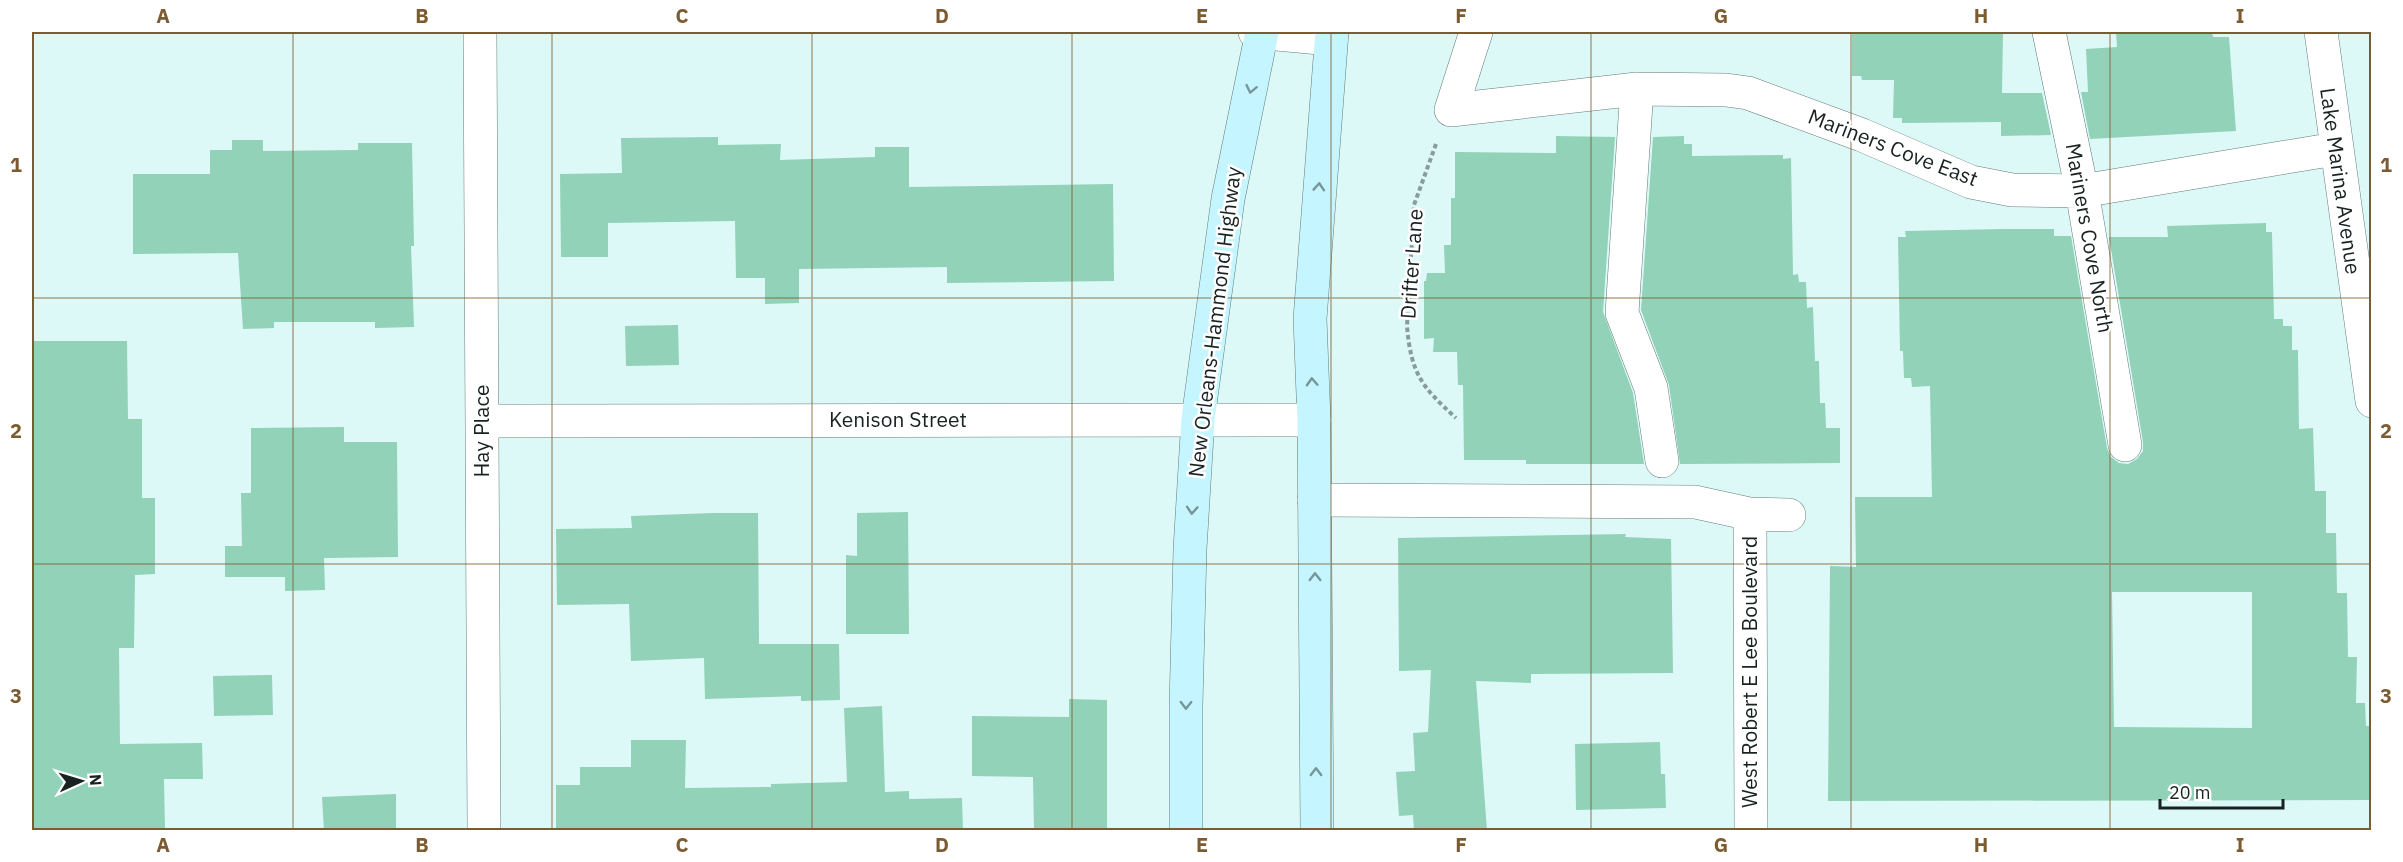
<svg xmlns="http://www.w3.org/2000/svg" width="2403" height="862" viewBox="0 0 2403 862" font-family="'IBM Plex Sans',sans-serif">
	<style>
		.building { fill: #91d2b8; fill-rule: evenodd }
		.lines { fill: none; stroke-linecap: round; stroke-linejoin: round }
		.minor-casing { stroke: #637c7a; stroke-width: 34 }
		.secondary-casing { stroke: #637c7a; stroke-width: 34 }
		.path { stroke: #889c9a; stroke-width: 4; stroke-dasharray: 4.5 3; stroke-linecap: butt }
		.minor { stroke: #fff; stroke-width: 33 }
		.secondary { stroke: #c5f5ff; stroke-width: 33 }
		.oneway { stroke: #77969b }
		.grid { fill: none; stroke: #7c5b31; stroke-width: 1.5; stroke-opacity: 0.55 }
		.labels { text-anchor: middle; stroke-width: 5; stroke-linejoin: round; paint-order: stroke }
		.street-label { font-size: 21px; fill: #182221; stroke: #fff }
		.neatline { fill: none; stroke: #7c5b31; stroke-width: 2 }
		.grid-label { font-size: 20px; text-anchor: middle; font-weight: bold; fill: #7c5b31 }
	</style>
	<rect width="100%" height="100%" fill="#ddf9f7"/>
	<path class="building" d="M1852,32H2003L2002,93H2042L2051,135L2001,136V122L1902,123V118H1893L1894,80H1862L1861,76H1852Z
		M2116,32H2212L2213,37H2229L2236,131L2090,139L2081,92H2088L2086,49L2117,47Z
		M1556,136L1615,137L1603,312L1633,393L1644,464H1526V460H1464L1463,385H1458L1457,352H1433L1434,338L1424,339V281H1426L1427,273H1445L1444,245H1451V198H1455V152L1556,153Z
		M1684,136V144H1692V156L1783,155V159L1791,158L1793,275L1798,274L1799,282H1806L1807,308L1813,307L1815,361H1819L1820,403H1825L1826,428H1840V463L1680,464L1669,385L1641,310L1653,137Z
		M718,137V145L781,144L780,160L875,157V147H909V187L1113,184L1114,281L947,283V267L799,269V303L765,304V278H736L735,221L608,223V257H561L560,174L622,173L621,138Z
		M232,140H263V151L358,150V143H412L414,246H411L414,327L375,328V322H274V328L243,329L238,253L133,254V174H210V150H232Z
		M2266,223V232H2272L2274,319H2283V326H2292V350H2298L2299,429L2313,428L2315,491H2326V533H2336L2337,593H2347L2348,657H2357L2356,703H2365L2366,726H2372V800L1828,801L1830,566L1856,567L1855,497H1932L1930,386L1912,387L1911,378H1904L1903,351H1900L1898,237H1906L1905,231L2003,229H2054V236H2071L2107,448L2111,457L2119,463L2128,464L2137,459L2143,451V442L2109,237H2168L2167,226ZM2112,592H2252V728L2114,727Z
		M678,325L679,365L626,366L625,326Z
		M32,341H127L128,419H142V498H155V574L135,575L134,648H119L120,744L202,743L203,779H164L165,831H32Z
		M344,427V442H397L398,557L324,558L325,590L285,591V577H225V546H242L241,493H251V428Z
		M908,512L909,634H846V555L857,556V513Z
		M713,513H758L759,644H839L840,700L801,701V696L705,699L704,658L631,661L629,604L557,605L556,529L632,528L631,516Z
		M1626,534L1625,537L1671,539L1673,673L1531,674V683L1476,681L1487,831H1414L1413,815L1399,816L1396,772L1415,771L1413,733L1428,732L1431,670L1399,671L1398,538Z
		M272,675L273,715L214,716L213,676Z
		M1069,699L1107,700V831H1034L1033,777L972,776V716L1069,717Z
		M882,706L885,792L909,791V799L962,798L963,831H556V785H580V767H631V740H686L685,788L771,787V784L847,782L844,708Z
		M1660,742L1661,774H1665L1666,808L1576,810L1575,744Z
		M396,794V831H324L322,797Z"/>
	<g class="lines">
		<g class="minor-casing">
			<path id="minor" d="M480,32L484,830
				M1255,32L1331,39
				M1476,32L1451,110L1637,89L1726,90L1748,93L1862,135L1971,182L2012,190L2082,191L2335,149
				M2049,32L2082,191L2125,445
				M2321,32L2372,401
				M1637,89L1622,313L1651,388L1662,461
				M482,421L1314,420
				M1314,500L1695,502L1750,514L1789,515
				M1750,514L1751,830"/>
		</g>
		<g class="secondary-casing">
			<path id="secondary" d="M1186,830V705L1190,549L1198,419L1228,199L1262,32
				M1317,830L1314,420L1310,319L1332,32"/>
		</g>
		<path class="path" d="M1436,144L1414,205L1407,326C1411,374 1422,387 1456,418"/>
		<use href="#minor" class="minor"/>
		<use href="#secondary" class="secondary"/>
	</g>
	<defs><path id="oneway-chevron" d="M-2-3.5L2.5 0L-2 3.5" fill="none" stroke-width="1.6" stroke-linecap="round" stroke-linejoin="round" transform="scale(1.5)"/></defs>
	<g class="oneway">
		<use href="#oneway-chevron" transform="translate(1251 89) rotate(102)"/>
		<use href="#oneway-chevron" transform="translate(1319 187) rotate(-86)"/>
		<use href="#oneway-chevron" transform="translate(1312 382) rotate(-93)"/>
		<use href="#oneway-chevron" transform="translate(1192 510) rotate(94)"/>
		<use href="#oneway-chevron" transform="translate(1315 577) rotate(-90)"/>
		<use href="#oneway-chevron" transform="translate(1186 705) rotate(91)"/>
		<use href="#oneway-chevron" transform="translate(1316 772) rotate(-90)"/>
	</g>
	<path class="grid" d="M293,32V830M552,32V830M812,32V830M1072,32V830M1331,32V830M1591,32V830M1851,32V830M2110,32V830M32,298H2372M32,564H2372"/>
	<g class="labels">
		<g class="street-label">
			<text transform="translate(1893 148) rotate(21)" y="7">Mariners Cove East</text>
			<text transform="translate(2340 181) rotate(82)" y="7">Lake Marina Avenue</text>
			<text transform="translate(2089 238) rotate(80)" y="7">Mariners Cove North</text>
			<text transform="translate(1412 264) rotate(-86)" y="7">Drifter Lane</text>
			<text transform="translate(1215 322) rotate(-83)" y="7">New Orleans-Hammond Highway</text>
			<text x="898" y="427">Kenison Street</text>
			<text transform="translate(482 431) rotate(-90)" y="7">Hay Place</text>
			<text transform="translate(1750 672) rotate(-90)" y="7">West Robert E Lee Boulevard</text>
		</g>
	</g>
	<rect width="2403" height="862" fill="none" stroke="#ffffff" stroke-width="66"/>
	<g transform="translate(81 781) rotate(86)" stroke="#ffffff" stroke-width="4.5" paint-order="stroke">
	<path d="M0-4.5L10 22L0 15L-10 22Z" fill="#182221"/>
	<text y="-9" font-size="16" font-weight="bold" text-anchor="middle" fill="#182221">N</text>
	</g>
	<path d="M2160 799v9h123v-9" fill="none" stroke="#182221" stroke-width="3"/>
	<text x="2169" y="799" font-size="18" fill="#182221" stroke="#ffffff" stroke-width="4.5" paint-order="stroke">20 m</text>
	<rect x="33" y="33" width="2337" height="796" class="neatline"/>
	<g class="grid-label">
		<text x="163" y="23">A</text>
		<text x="422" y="23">B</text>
		<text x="682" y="23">C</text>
		<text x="942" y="23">D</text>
		<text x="1202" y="23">E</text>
		<text x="1461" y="23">F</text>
		<text x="1721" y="23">G</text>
		<text x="1981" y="23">H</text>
		<text x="2240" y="23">I</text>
		<text x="16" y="172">1</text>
		<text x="2386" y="172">1</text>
		<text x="16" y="438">2</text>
		<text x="2386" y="438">2</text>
		<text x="16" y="703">3</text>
		<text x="2386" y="703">3</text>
		<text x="163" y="852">A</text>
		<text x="422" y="852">B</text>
		<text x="682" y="852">C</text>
		<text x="942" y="852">D</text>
		<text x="1202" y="852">E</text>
		<text x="1461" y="852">F</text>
		<text x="1721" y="852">G</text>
		<text x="1981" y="852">H</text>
		<text x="2240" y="852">I</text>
	</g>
</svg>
